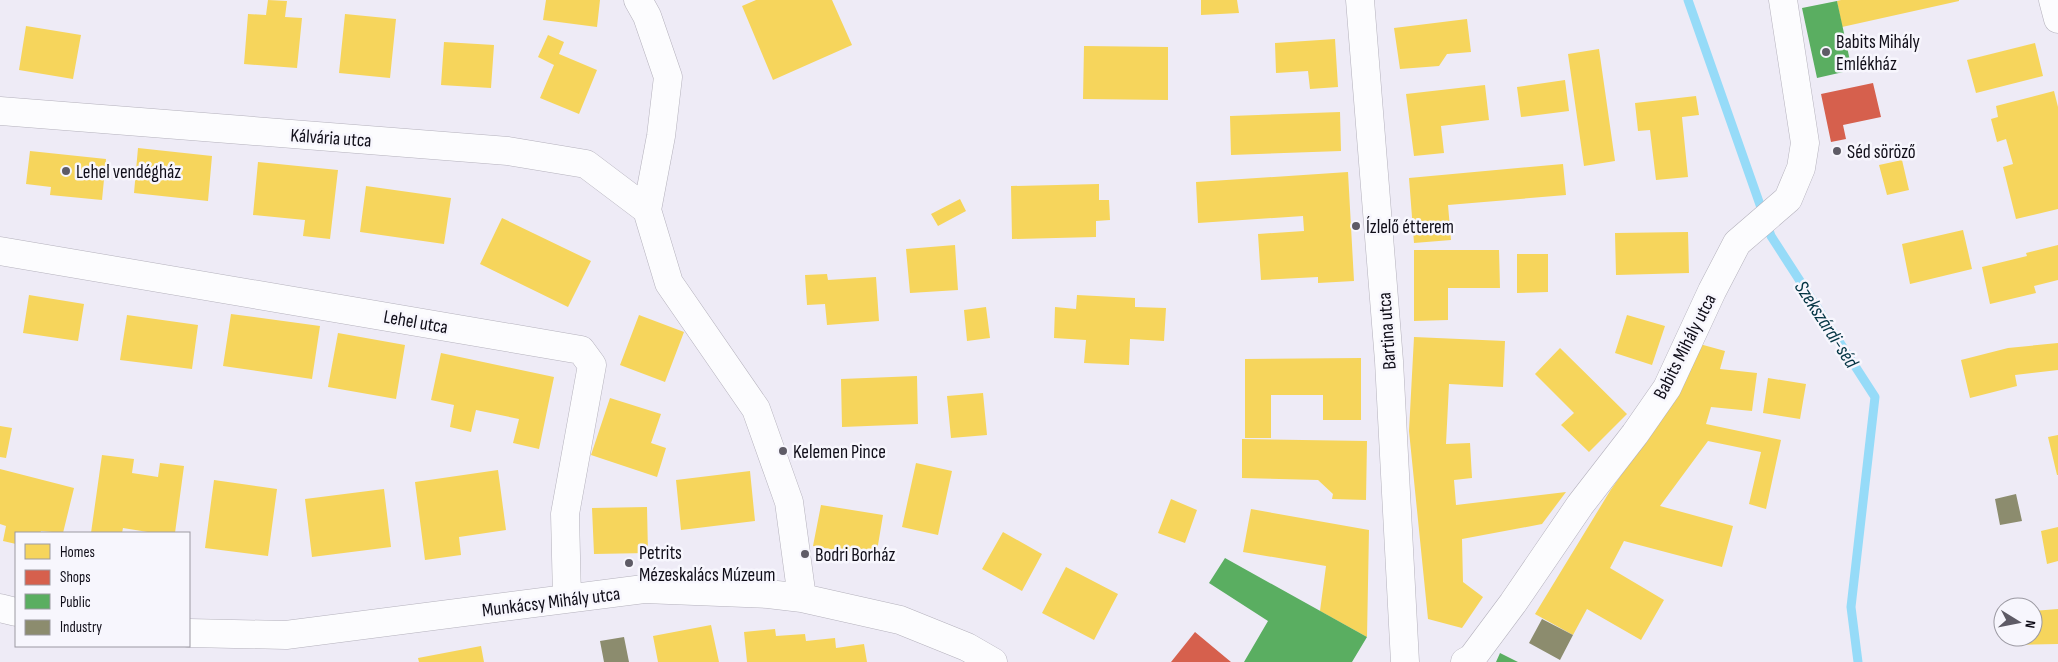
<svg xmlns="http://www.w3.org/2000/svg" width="2058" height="662" viewBox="0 0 2058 662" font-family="'Sofia Sans Condensed',sans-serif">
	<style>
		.homes { fill: #f6d55c }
		.shops { fill: #d6604d }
		.public { fill: #5aae61 }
		.industry { fill: #8c8c6e }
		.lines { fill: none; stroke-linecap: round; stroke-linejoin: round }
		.stream { stroke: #96dbf8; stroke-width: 9 }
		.minor-casing { stroke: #b4b1bc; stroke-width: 29 }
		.minor { stroke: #fcfcfe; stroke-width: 28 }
		.poi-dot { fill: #5e5b66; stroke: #f7f6fd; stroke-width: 2 }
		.labels { text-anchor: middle; stroke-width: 5; stroke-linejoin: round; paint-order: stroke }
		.poi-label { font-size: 19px; fill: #100e19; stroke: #f7f6fd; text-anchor: start }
		.street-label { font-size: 19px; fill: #100e19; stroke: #f7f6fd }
		.water-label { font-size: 20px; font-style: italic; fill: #033443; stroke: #f7f6fd }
	</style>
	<rect width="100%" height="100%" fill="#eeebf6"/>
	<path class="homes" d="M268,0L287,1L285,17L302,18L297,68L244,64L248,14L266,15Z
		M546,0H600L597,27L543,20Z
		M756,0H832L852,45L773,80L742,6Z
		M1201,0H1237L1239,13L1201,15Z
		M1841,0H1959V1L1842,27L1837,1Z
		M345,14L396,19L390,78L339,73Z
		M1467,19L1471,52L1447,54L1439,66L1400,69L1394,28Z
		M26,26L81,35L73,79L19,70Z
		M548,35L564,42L559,54L597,70L579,114L540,98L554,65L538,57Z
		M1335,39L1338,87L1310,89L1308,71L1276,73L1275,43Z
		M444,42L494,45L491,88L441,85Z
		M2035,43L2043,76L1976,93L1967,60Z
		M1084,46L1168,47V100L1083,99Z
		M1599,49L1615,161L1584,166L1568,54Z
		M1565,80L1569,111L1521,117L1517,87Z
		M1485,85L1489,120L1441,126L1444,153L1414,156L1406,94Z
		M2054,91L2058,107V209L2016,219L2003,167L2013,164L2006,139L1997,142L1991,119L1998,117L1996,106Z
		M1696,96L1699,115L1682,117L1688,177L1656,180L1650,130L1638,131L1635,103Z
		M1340,112L1341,151L1231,155L1230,116Z
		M138,148L212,156L208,201L134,193Z
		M30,151L106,159L102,200L50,195L51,187L26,184Z
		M1902,160L1909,190L1887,195L1879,165Z
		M258,162L338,170L330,239L303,236L305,220L253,215Z
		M1563,164L1566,195L1448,205L1451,240L1414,243L1409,178Z
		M1348,172L1354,281L1318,283V277L1261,280L1258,234L1304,231L1303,216L1198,223L1196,182Z
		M1099,184V200H1109L1110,220L1096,221V237L1012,239L1011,186Z
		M366,186L451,198L444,244L360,232Z
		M960,199L966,211L938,226L931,214Z
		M502,218L591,261L568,307L480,264Z
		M1963,230L1972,269L1910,284L1902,244Z
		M1688,232L1689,273L1616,275L1615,233Z
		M955,245L958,290L910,293L906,249Z
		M2058,245V280L2034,286L2036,293L1990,304L1982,267L2027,256L2026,253Z
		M1414,250H1499L1500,288H1448V320L1414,321Z
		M1517,254H1548V292L1517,293Z
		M827,274L828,280L876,277L879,321L827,325L825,304L807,305L805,275Z
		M29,295L84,304L78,341L23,333Z
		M1077,295L1135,298V307L1166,308L1164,341L1130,339L1129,365L1084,363L1086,340L1054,338L1055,307L1076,309Z
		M986,307L990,338L967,341L964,310Z
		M231,314L320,326L312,379L223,366Z
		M127,315L198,325L192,369L120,360Z
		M639,315L684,332L665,382L620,365Z
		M1627,315L1665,326L1652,365L1615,353Z
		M338,333L405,345L396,399L328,387Z
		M1414,337L1505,341L1503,387L1449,384L1446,444L1470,443L1472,478L1454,480L1456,505L1566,492L1542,524L1462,539L1463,582L1483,597L1462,628L1428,619L1409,431Z
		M1696,343L1725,351L1720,369L1757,373L1752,411L1711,407L1706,424L1781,440L1766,509L1749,504L1761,452L1708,441L1660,506L1733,526L1722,567L1624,541L1610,568L1664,600L1641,640L1587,609L1573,635L1535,614L1610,491L1662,416Z
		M2058,343V370L2015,375L2017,386L1970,398L1961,360L2008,348Z
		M1560,348L1627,414L1589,452L1561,425L1574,413L1535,374Z
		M441,353L554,377L539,449L513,443L519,419L476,410L471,432L450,427L454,405L431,400Z
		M1361,358V420H1323V395H1271V438H1245V359Z
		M917,376L918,424L842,427L841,379Z
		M1768,378L1806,384L1800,419L1763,413Z
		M983,393L987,435L951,438L947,396Z
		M610,398L661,414L651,443L666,448L657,477L591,455Z
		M0,426L12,428L6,458L0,457Z
		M2058,435V475H2057L2048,437Z
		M1242,439L1367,441L1366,500L1332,499L1333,494L1318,480L1242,478Z
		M102,455L134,459L132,473L158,477L160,463L184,466L175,533H154L123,528L122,533H91Z
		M916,463L952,471L938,535L902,527Z
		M0,469L74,488L63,533L41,531L40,533H16V544L3,541L6,526L0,524Z
		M498,470L506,530L459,537L461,555L425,560L415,482Z
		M750,471L755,521L681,530L676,480Z
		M214,480L277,489L268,556L205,548Z
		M384,489L391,547L312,557L305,499Z
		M1171,499L1197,510L1185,543L1158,533Z
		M821,505L883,515L876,557L813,546Z
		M647,507L648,553L594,554L592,508Z
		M1251,509L1369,530L1367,637L1320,611L1326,566L1243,552Z
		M2058,527V561L2047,564L2041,531Z
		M1003,532L1042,554L1022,591L982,569Z
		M1066,567L1118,594L1094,640L1042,613Z
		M2058,609V644L2013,645L2014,637H2033V611Z
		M711,625L719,662H658L653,636Z
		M775,629L776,636L805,634L806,641L835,638L836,648L864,644L867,662H747L744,632Z
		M481,646L484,662H419L418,658Z"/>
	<path class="shops" d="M1873,83L1881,117L1843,125L1846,139L1831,142L1821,94Z
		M1195,632L1231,662H1171Z"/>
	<path class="public" d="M1837,1L1852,70L1817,78L1802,8Z
		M1225,558L1367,637L1352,662H1244L1268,621L1209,583Z
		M1500,653L1518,662H1496Z"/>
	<path class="industry" d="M2016,494L2022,521L2000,525L1995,499Z
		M1542,619L1573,635L1560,660L1529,643Z
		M624,637L629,662H604L600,641Z"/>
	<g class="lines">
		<path class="stream" d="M1688,0L1771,236L1875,397L1851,607L1858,662"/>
		<g class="minor-casing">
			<path id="minor" d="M638,0L647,16L668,77L661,136L647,210L669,283L756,409L789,502L802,598
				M1360,0L1389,361L1405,662
				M2053,0L2058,19
				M0,111L508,151L586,164L647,210
				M0,251L581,350L592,365L565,514L567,598
				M0,608L16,612
				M189,633L286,635L644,589L768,594L802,598L900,620L967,647L993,662
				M1465,662L1472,658L1513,603L1580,505L1635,434L1667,388L1712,291L1737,243L1788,199L1801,168L1805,143L1783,0"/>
		</g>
		<use href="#minor" class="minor"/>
	</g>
	<g class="poi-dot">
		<circle cx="1826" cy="52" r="5"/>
		<circle cx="1837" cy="151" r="5"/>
		<circle cx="66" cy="171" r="5"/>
		<circle cx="1356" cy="226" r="5"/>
		<circle cx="783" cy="451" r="5"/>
		<circle cx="805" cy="554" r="5"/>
		<circle cx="629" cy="563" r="5"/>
	</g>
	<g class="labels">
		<g class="poi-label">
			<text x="1836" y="48">Babits Mihály<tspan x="1836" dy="22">Emlékház</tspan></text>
			<text x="1847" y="158">Séd söröző</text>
			<text x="76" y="178">Lehel vendégház</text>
			<text x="1366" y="233">Ízlelő étterem</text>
			<text x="793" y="458">Kelemen Pince</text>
			<text x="639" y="559">Petrits<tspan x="639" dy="22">Mézeskalács Múzeum</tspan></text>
			<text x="815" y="561">Bodri Borház</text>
		</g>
		<g class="street-label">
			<text transform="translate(331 137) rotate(4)" y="7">Kálvária utca</text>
			<text transform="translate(416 321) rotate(10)" y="7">Lehel utca</text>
			<text transform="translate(1386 331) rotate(-94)" y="7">Bartina utca</text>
			<text transform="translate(1684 346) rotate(-63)" y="7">Babits Mihály utca</text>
			<text transform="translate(551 601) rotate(-7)" y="7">Munkácsy Mihály utca</text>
		</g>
		<g class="water-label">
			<text transform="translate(1827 324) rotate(57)" y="7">Szekszárdi-séd</text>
		</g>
	</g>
	<rect x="15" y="532" width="175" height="115" fill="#f7f6fd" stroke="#9b99a2"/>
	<rect x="25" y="544" width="25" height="15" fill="#f6d55c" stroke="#9b99a2"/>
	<text x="60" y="557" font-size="15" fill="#100e19">Homes</text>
	<rect x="25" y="570" width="25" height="15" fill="#d6604d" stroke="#9b99a2"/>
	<text x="60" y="582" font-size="15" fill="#100e19">Shops</text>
	<rect x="25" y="594" width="25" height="15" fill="#5aae61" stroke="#9b99a2"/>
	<text x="60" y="607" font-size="15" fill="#100e19">Public</text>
	<rect x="25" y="620" width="25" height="15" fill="#8c8c6e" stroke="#9b99a2"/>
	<text x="60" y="632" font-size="15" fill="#100e19">Industry</text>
	<g transform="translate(2018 622) rotate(100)"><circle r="24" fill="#f7f6fd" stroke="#9b99a2"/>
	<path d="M0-4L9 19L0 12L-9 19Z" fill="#5e5b66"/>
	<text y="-8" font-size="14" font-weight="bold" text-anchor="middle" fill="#100e19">N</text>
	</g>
</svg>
